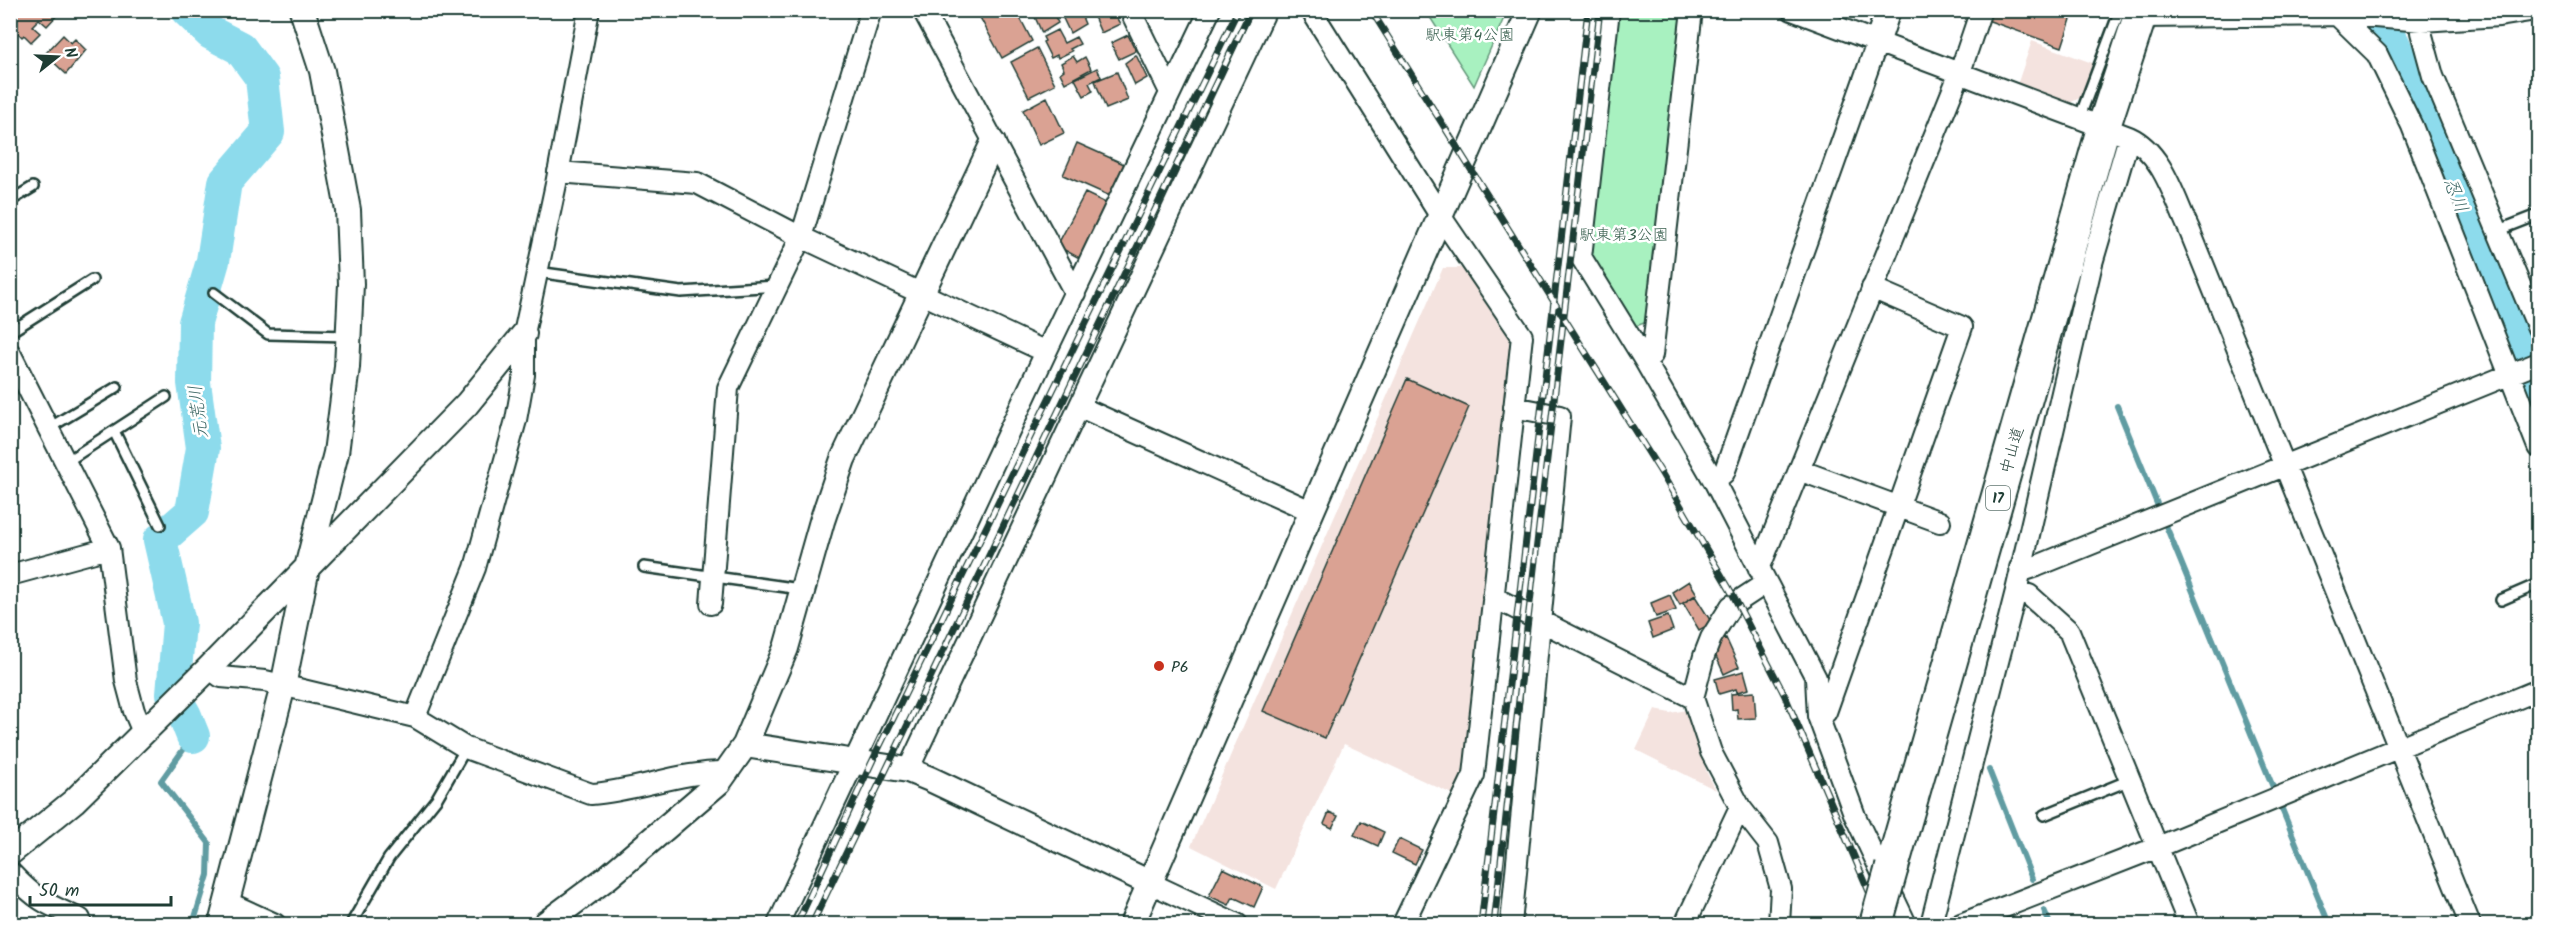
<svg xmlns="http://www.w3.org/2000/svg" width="2549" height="935" viewBox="0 0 2549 935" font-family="Kalam,'Klee One',sans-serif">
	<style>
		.built { fill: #f4e3df }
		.green { fill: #a8f1c0; stroke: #64977a; stroke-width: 1.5 }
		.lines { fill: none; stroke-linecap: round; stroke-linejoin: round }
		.stream { stroke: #619ca2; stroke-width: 6 }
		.river { stroke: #8ddbec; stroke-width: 34 }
		.building { fill: #daa293; stroke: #1f3d34; stroke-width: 1.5 }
		.service-casing { stroke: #1f3d34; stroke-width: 14 }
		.minor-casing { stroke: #1f3d34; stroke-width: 24 }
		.tertiary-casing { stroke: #1f3d34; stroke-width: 28 }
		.trunk-casing { stroke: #1f3d34; stroke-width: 36 }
		.service { stroke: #fff; stroke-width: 9 }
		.minor { stroke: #fff; stroke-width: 20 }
		.tertiary { stroke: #fff; stroke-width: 24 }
		.trunk { stroke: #fff; stroke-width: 32 }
		.rail-casing { stroke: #1f3d34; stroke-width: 7 }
		.rail { stroke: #fff; stroke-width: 4.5; stroke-dasharray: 14; stroke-linecap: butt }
		.trunk-bridge-casing { stroke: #1f3d34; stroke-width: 36; stroke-linecap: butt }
		.trunk-bridge { stroke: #fff; stroke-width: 32 }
		.poi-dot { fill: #c8321e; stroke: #fff; stroke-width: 2 }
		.labels { text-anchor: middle; stroke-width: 5; stroke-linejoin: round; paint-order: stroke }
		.shield { fill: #fff; stroke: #627771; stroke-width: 1.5 }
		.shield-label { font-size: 15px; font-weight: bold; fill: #1f3d34 }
		.park-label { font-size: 16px; fill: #3a6150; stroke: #fff }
		.street-label { font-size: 16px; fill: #1f3d34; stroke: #fff }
		.poi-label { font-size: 16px; fill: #1f3d34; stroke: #fff; text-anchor: start }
		.water-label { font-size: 18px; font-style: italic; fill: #3a6462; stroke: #fff }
	</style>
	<rect width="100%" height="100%" fill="#fff"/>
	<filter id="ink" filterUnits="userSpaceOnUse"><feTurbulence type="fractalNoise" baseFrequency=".0167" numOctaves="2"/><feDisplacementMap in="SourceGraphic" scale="12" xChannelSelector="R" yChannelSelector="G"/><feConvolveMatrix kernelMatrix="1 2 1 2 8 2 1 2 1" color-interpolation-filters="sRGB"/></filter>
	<g filter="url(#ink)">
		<path class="built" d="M2032,41L2095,64L2082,97L2067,104L2017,85Z
			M1443,268H1467L1515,337L1462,779L1454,795L1344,744L1276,889L1191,846Z
			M1655,710L1670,713L1687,710L1707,773L1716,790L1636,750Z"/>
		<path class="green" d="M1426,11H1507L1474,86Z
			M1615,11H1681L1647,322L1633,327L1588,254Z"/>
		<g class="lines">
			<path class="stream" d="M2117,406L2329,924
				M193,736L161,781L209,843L208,875L193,924
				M1989,770L2032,879
				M2044,910L2050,924"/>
			<path class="river" d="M187,10L211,33L240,48L262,78L268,132L225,182L213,261L195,323L194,383L203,448L192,512L160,540L179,623L173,694L185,716L193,736
				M2352,10L2393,43L2510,333L2538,395"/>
		</g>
		<path class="building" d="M16,10H62L47,26L39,19L32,26L40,33L31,42L24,35L22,37L18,33L15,36L10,32V17Z
			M976,10H1016L1032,41L1002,58Z
			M1046,10H1052L1058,23L1042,33L1035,17Z
			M1059,10H1079L1085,24L1070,33Z
			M1095,10H1112L1120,24L1101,33L1092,12Z
			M1991,10H2074L2062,47L1987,20Z
			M1057,30L1064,43L1076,37L1080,44L1070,49L1072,51L1058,58L1057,55L1051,58L1043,42L1045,41L1043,37Z
			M63,35L71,43L75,39L86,50L66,74L45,54Z
			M1128,35L1136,51L1119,59L1111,43Z
			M1037,48L1055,84L1029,97L1011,62Z
			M1136,55L1147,78L1135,85L1125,63Z
			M1073,56L1077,62L1085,57L1091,69L1065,83L1060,73L1064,70L1061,63Z
			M1097,68L1101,77L1089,83L1093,91L1084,96L1075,79Z
			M1117,72L1128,100L1106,109L1095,81Z
			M1047,97L1064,133L1039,145L1023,110Z
			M1077,143L1124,164L1110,196L1063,175Z
			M1085,193L1108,204L1083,260L1057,246Z
			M1407,379L1469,407L1325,738L1263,711Z
			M1689,581L1697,594L1680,605L1672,592Z
			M1670,595L1676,610L1656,617L1651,603Z
			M1695,596L1712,623L1699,630L1683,603Z
			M1668,616L1673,630L1653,638L1648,623Z
			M1726,638L1739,667L1724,674L1711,645Z
			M1744,671L1749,689L1737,692L1736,689L1719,694L1715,679Z
			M1754,692L1756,718L1738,719L1737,709L1732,710L1731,694Z
			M1329,812L1338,816L1332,828L1324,824Z
			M1361,821L1384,832L1378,846L1354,835Z
			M1399,839L1422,850L1415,864L1392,853Z
			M1223,868L1263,887L1254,907L1233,897L1229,905L1209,896Z"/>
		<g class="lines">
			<g class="service-casing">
				<path id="service" d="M2079,119L2120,10
					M10,201L33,187
					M2497,231L2538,215
					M537,272L681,292L777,286
					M214,293L268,334L347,336
					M10,332L92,280
					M49,428L117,387
					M114,431L160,525
					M66,462L166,397
					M644,567L800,589
					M2501,600L2538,584
					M2044,815L2130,780
					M351,924L389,858L437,798L466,748"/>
			</g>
			<g class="minor-casing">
				<path id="minor" d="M923,10L1075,293
					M1130,10L1170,92
					M1311,10L1441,217L1522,336L1474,775L1403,924
					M1609,10L1581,257L1645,361L1714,481
					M1792,10L2129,137C2162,152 2174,197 2189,229L2470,924
					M2421,10V32L2433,76L2538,328
					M2337,15L2377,54L2412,126L2538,447
					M2139,17L2351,15L2422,21L2499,16L2536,10
					M1877,43L1724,473L1714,481L1816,678L1818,716L1855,816L1906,924
					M558,172L697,183L801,237L1046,352
					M10,353L109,548L126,681L134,711L143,732
					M1645,361L1652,355L1692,10
					M1080,407L1313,512
					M1799,470L1940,522
					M2020,568L2028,569L2037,566L2538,363
					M1759,569L1959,75L1981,10
					M10,575L109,548
					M1766,583L1731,606L1711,638L1704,656L1693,698L1711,752L1740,807L1768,843L1781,889L1779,924
					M2016,591L2029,595L2069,631L2189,924
					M1493,597L1693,698
					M711,604L728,388L801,237L871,10
					M209,668L221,677L265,681L415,717L466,748L591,794C637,791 681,771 727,772
					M1818,716L1826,712L1962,327L1872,288
					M415,717L475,568L516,420L524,375V334L556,184L589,10
					M908,770L1266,10
					M10,872C36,900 46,904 80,919
					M1150,883L1237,924
					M227,902L275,924
					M778,924L1046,352L1210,10
					M1511,924L1560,416L1514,407
					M1685,924L1740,807
					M1931,924L2016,591L2092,263L2129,137
					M1961,924L2158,847L2538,690"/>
			</g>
			<g class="tertiary-casing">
				<path id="tertiary" d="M1877,43L1888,10
					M745,745L908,770L930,779L1150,883
					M10,853L74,801L209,668L467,404L524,334
					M221,924L283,686L307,568L336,453L347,367L351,284L348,210L322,71L302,10
					M545,924L608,877L719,782L745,745L786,648L822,521L843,459L993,143
					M1132,924L1530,10"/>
			</g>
			<g class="trunk-casing">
				<path id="trunk" d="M1892,867L2103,129L2142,10"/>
			</g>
			<use href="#service" class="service"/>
			<use href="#minor" class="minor"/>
			<use href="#tertiary" class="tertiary"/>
			<use href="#trunk" class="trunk"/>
			<g class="rail-casing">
				<path id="rail" d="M1371,10L1662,474L1733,595L1785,696L1883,924
					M797,924L871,764L1238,10
					M812,924L1251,10
					M1481,924L1588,10
					M1494,924L1527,628L1600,10"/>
			</g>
			<use href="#rail" class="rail"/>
			<g class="trunk-bridge-casing">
				<path id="trunk-bridge" d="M1876,924L1892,867"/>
			</g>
			<use href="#trunk-bridge" class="trunk-bridge"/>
		</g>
	</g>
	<circle class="poi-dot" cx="1159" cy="666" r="6"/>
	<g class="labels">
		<rect class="shield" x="1986" y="486" width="24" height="24" rx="4.5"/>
		<g class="shield-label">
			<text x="1998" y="503">17</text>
		</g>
		<g class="park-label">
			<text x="1470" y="40">駅東第4公園</text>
			<text x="1624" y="240">駅東第3公園</text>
		</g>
		<g class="street-label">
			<text transform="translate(2011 450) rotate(-74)" y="6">中山道</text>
		</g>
		<g class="poi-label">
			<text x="1171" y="672">P6</text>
		</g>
		<g class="water-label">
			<text transform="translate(2456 195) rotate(68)" y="6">忍川</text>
			<text transform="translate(198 412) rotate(-97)" y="6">元荒川</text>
		</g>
	</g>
	<rect width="2549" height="935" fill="none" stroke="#fff" stroke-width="36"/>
	<rect x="18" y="18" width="2513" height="899" fill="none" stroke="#1f3d34" stroke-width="2" filter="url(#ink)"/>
	<g transform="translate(57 57) rotate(72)" stroke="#ffffff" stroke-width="4.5" paint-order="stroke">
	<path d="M0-4.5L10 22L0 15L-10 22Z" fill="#1f3d34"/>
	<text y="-9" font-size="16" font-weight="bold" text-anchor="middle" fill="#1f3d34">N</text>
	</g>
	<path d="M30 896v9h141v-9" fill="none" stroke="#1f3d34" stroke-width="3"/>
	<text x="39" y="896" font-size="18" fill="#1f3d34" stroke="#ffffff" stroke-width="4.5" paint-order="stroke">50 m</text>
</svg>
